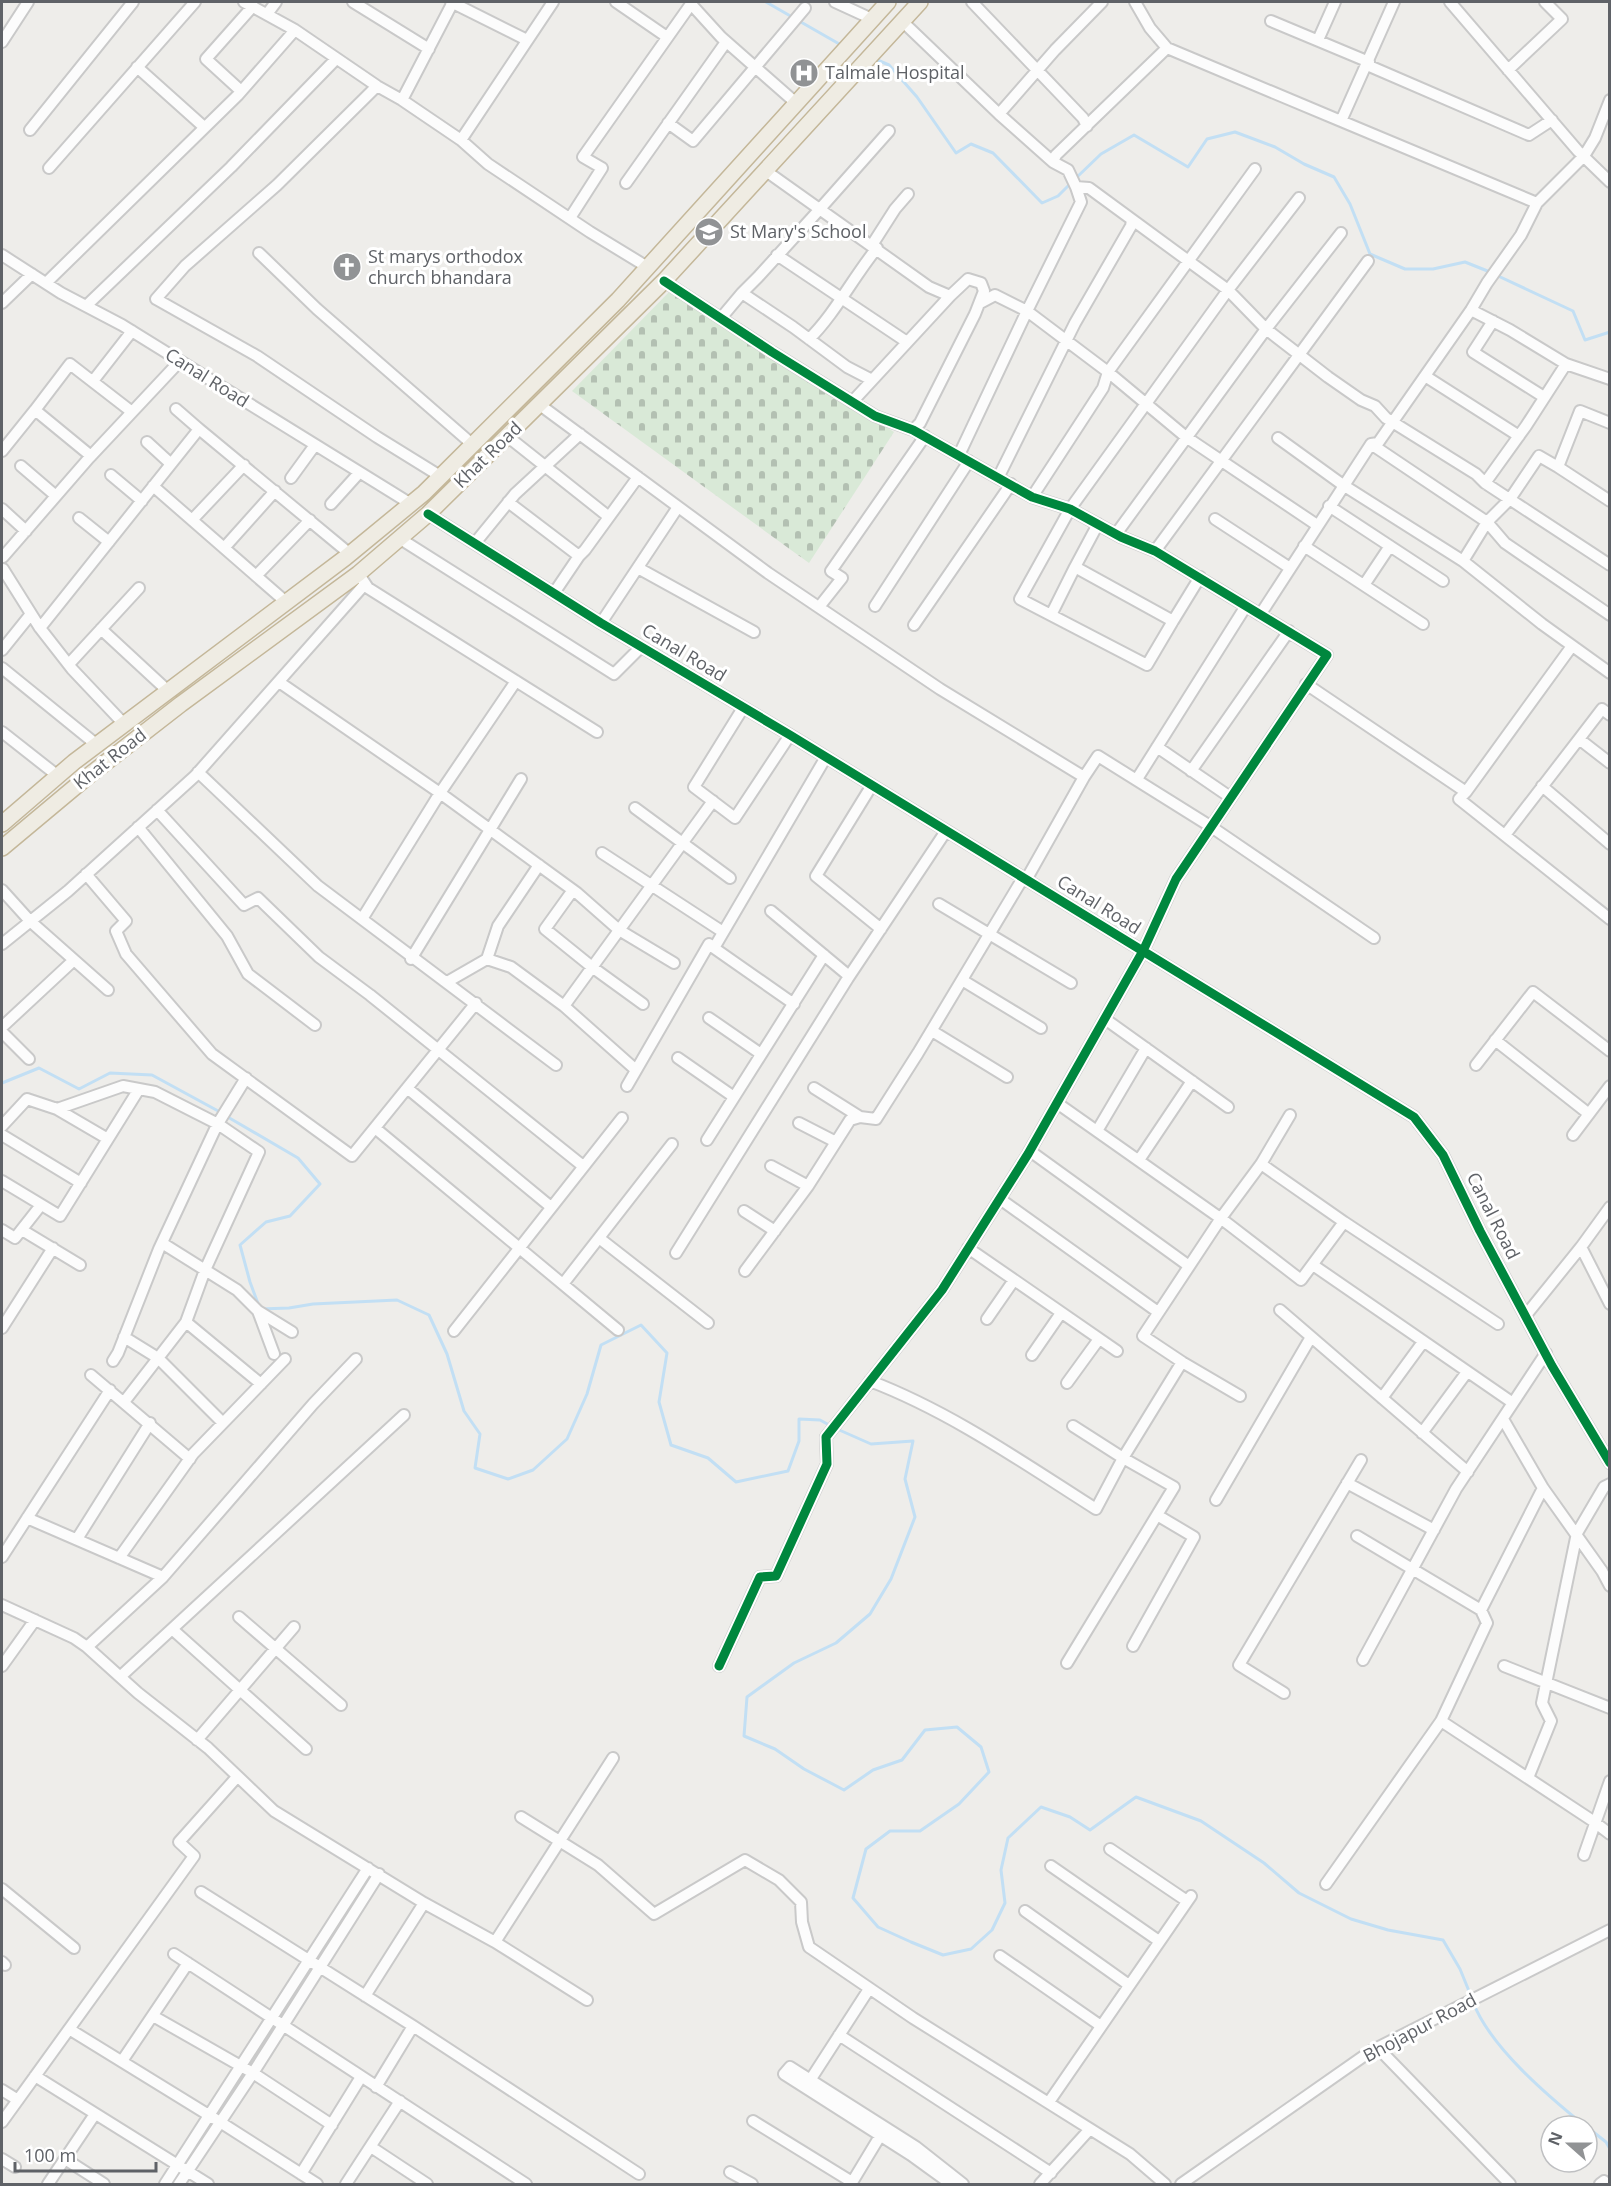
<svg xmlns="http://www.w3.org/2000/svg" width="1611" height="2186" viewBox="0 0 1611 2186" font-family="'Open Sans',sans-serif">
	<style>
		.cemetery { fill: url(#cemetery-stones) }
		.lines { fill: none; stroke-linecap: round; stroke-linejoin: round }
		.stream { stroke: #c2dff4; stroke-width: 3 }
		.minor-casing { stroke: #c9c9c9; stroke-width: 14 }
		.highway-casing { stroke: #c4b799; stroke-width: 18 }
		.minor { stroke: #fcfcfc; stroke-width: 10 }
		.highway { stroke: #efece3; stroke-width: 15 }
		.cycleway-casing { stroke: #fff; stroke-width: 13 }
		.cycleway { stroke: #00873e; stroke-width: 9 }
		.labels { text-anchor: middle; stroke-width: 6; stroke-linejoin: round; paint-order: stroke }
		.poi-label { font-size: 18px; fill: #5f6267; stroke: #fff; text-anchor: start }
		.street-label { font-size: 18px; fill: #5f6267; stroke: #fff }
	</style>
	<defs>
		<pattern id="cemetery-stones" width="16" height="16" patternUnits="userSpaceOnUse" patternTransform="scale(1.5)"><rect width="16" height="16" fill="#d9e9d7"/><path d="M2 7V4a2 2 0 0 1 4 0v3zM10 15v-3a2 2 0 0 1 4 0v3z" fill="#b3c0b2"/></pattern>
	</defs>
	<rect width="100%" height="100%" fill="#eeedea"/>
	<path class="cemetery" d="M670,291L894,432L809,563L572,391Z"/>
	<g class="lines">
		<path class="stream" d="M766,2L841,45
			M875,59L889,65L917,97L956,153L971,144L993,153L1042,203L1058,196L1071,183
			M1076,178L1101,154L1134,135L1188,167L1207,139L1235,132L1275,147L1304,164L1334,177L1350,204L1370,254L1405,269H1433L1465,262L1490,272
			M1496,275L1573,311L1585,340L1610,332
			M2,1083L39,1068L79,1089L110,1073L152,1075L220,1112
			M226,1116L298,1158L320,1184L290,1216L266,1222L240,1245L250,1282L260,1309L289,1308L313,1304L397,1300L429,1315L447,1354L464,1411L480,1434L475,1468L508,1479L533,1470L567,1439L587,1394L601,1345L641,1325L667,1353L659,1402L671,1445L708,1458L736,1482L788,1471L799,1441V1419L820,1420L831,1426
			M837,1429L871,1444L913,1441L905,1479L915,1517L891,1579L870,1614L836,1643L794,1663L747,1697L744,1736L775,1749L804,1769L844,1790L873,1770L902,1760L925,1730L957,1727L981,1747L989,1772L959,1804L920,1831H890L866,1849L853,1898L878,1927L911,1942L943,1955L971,1949L992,1930L1005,1903L1001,1870L1008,1838L1041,1807L1070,1817L1090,1830L1136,1797L1201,1821L1264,1863L1299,1893L1351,1919L1388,1930L1443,1940L1460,1969L1471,1996
			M1473,2002C1490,2047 1548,2096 1585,2126
			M1587,2127L1606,2142L1610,2149"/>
		<g class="minor-casing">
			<path id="minor" d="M244,2L295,30L377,86L402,100L461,140L488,164L590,232L649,268
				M353,2L429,49
				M451,2L527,40
				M616,2L667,37
				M835,2L872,19
				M972,2L1083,118L1087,126
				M1135,2L1150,28L1167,48L1341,121
				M1394,2L1341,121L1537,203
				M1450,2L1578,151L1610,182
				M267,14L276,2
				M902,21L999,114L1053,162L1068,170L1076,187L1081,202L1027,311L1108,372L1186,437L1317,525
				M1271,21L1369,62
				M1318,40L1335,2
				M2,42L28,2
				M1367,65L1529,135L1552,120
				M137,67L204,127
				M1508,70L1562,19L1545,2
				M377,86L277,185L185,266L156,299L257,356L377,437L440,476
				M241,91L206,59L253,6
				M402,100L453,2
				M999,114L1055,50L1102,2
				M668,123L693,141L805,8
				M30,130L133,2
				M461,140L553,2
				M1053,162L1056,155L1167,48
				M49,168L195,2
				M766,171L929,287L950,296L852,402
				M626,183L726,42
				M1076,187L1089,188L1228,290L1266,329L1328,377L1361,400L1375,406L1386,418L1476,474L1485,483L1526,426L1566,364
				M819,210L758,277L742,293L793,327L847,367L872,380
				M819,210L889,131
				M570,218L602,168L583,157L691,4L721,37L796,103
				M872,245L895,209L908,194
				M259,253L317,309L472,444
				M2,255L61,293L122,325L411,504
				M777,255L907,342
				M664,281L772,352L875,416L913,430L1032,497L1070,509L1121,537L1155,551L1327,655L1176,879L1143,951L1028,1154L942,1290L826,1437L827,1464L776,1576L760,1577L719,1666
				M46,283L238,95L295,30
				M2,303L32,274
				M86,306L231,167L336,59
				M1471,310L1510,330L1566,364L1610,379
				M721,318L742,293
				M1493,321L1473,352L1544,397
				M809,339C834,315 854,276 877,248
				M1425,376L1519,436
				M93,381L132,331
				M540,405L768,573L940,689L1084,777L1026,880
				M176,409L199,429
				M35,410L70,364L132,412
				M913,430L920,423L975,314L984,291L981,283L968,279L950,296
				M507,436L609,517
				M1278,438L1343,485L1463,561L1487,522L1510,499L1539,456L1558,467L1610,501
				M147,442L171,464
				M1371,444L1487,522L1505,543L1610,615
				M2,451L35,410L91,456
				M959,455L1027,311L995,295L980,303
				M21,466L56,496
				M1558,467L1580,411L1610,423
				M111,475L142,501
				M999,476L1075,323L1131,226L1132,220
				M291,478L315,445
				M1485,483L1610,565
				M153,486L286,602
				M1032,497L1103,388L1108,372L1255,169
				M508,502L579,556
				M331,504L359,473
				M1329,506L1443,581
				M2,509L26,531
				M428,514L601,623L790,735L1414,1117L1443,1155L1480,1231L1552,1366L1610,1463
				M79,518L109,542
				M1215,519L1290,568
				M192,520L244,465
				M1098,524L1075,567L1173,621L1200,577
				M1116,534L1266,329L1341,233
				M399,538L614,674L641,647
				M475,543L515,494L580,434
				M1304,546L1423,624
				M224,548L275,491
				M1155,551L1368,261
				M3,557L89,458L180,361
				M1463,561L1542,624L1610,673
				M638,568L754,632
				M2,571L3,569L40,628L72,669L124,724
				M256,576L310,520
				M362,579L368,588L597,732
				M1364,585L1390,546
				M554,593L579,556L585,550L638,477
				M875,606L969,461
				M819,607L842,578L831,571L925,436
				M1051,615L1075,567
				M1260,615L1371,444L1378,443L1471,310L1487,283L1521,235L1537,203L1584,156L1595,138L1610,100
				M1173,621L1147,665L1020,599L1070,509L1228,290L1299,198
				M601,623L678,507
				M914,625L1011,484
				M40,628L199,429L350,554
				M101,629L168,691
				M2,650L31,614
				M69,664L139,588
				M2,668L97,745
				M279,682L440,793L577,893L619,930L674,963
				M1306,684L1466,792L1572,646
				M743,708L694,787L735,818L790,735
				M2,732L58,776
				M1579,739L1602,709L1610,715
				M1157,747L1230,797
				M1191,771L1289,631
				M198,772L318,886L556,1065
				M1084,777L1098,756L1210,826L1374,938
				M1137,779L1246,606
				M872,785L816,876L881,929
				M1542,786L1610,844
				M1466,792L1459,799L1610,919
				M635,808L730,878
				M157,810L244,905L258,898L319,957L370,995L583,1166
				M138,827L227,936L248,974L315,1025
				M1505,835L1579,739L1610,763
				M602,853L723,932
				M86,874L126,921L116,931L126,954L212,1054L352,1156L476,1003
				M2,890L30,921L108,990
				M573,890L545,929L592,967L643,1004
				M939,904L1071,983
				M771,911L849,976
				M362,919L440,793L516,681
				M2,944L68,891L195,776L365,584
				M714,948L794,1004
				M411,959L521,779
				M487,959L511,967L564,1006L636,1070
				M962,980L1041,1028
				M447,982L487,959L498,926L539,865
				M564,1006L713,801
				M709,1018L761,1054
				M1105,1019L1228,1107
				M2,1027L74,960
				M932,1031L1007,1077
				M2,1032L29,1059
				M1495,1040L1589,1114
				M678,1058L734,1097
				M1476,1065L1533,992L1610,1051
				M627,1086L709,944L714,948L826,757
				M407,1088L551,1207
				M814,1088L860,1117
				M1057,1103L1223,1220L1301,1280L1344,1222L1261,1164
				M55,1108L108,1139
				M799,1123L836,1142
				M2,1126L27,1099L57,1109L123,1086L155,1092L218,1124L259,1152L205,1270L186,1322L124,1402
				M375,1128L618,1330
				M1097,1131L1146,1048
				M2,1135L81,1183
				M1573,1135L1610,1086
				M707,1140L824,955
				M1030,1151L1189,1266
				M1139,1160L1192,1081
				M771,1166L808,1186
				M2,1181L60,1216L139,1089
				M1000,1199L1158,1312
				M744,1211L775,1231
				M1344,1222L1498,1324
				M2,1230L15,1238L41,1205
				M22,1230L80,1265
				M599,1238L708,1323
				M162,1243L237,1290L258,1311L292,1332
				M1581,1247L1610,1304
				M968,1248L1117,1351
				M676,1253L848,978L946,831
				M1313,1265L1513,1403
				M745,1271L808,1186L850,1120L860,1117L876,1119L918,1053L1023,878
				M563,1284L672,1144
				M1280,1310L1468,1472
				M258,1311L274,1354
				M1526,1315L1581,1247L1610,1207
				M987,1319L1014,1280
				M186,1322L261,1384
				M2,1328L53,1248
				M454,1331L622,1118
				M124,1337L158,1358L223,1423
				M1032,1355L1061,1313
				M113,1361L118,1353L159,1249L217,1125L246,1078
				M1182,1362L1240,1396
				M91,1375L190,1459
				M870,1381C951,1412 1022,1462 1096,1509L1123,1458L1174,1487L1067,1663
				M1067,1383L1099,1339
				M1382,1398L1423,1342
				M1503,1419L1543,1488L1602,1571L1610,1586
				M1073,1426L1123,1458L1182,1362L1143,1336L1221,1218L1261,1164L1290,1115
				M1422,1433L1467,1372
				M1347,1483L1434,1530
				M1216,1500L1311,1337
				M27,1518L163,1577
				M1357,1536L1481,1610
				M77,1539L150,1423
				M2,1557L110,1390
				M119,1558L193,1454L285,1359
				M2,1605L74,1638L87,1647L138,1693L208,1748L274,1811L424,1903L495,1942L587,2000
				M239,1617L341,1705
				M172,1629L306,1749
				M1133,1646L1194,1537L1157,1515
				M87,1647L163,1577L313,1404L356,1359
				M1363,1660L1456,1489L1546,1353
				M2,1666L35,1620
				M1504,1666L1610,1708
				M121,1676L404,1415
				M1284,1693L1239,1665L1361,1460
				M1441,1721L1593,1821L1610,1834
				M197,1740L294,1627
				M1528,1778L1551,1721L1542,1703L1577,1533L1604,1487L1610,1484
				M521,1817L598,1865L654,1914L745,1860L779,1880L801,1902L802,1922L809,1947L913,2018L1130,2154L1165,2184
				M1110,1849L1187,1901
				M1584,1855L1610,1781
				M1051,1866L1159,1941
				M1326,1884L1441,1721L1487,1623L1481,1610L1543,1488
				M2,1889L74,1948
				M201,1892L413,2026L639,2174
				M1025,1911L1129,1985
				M495,1942L613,1758
				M174,1954L526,2184
				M1000,1956L1101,2026
				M2,1962L5,1965
				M365,1996L424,1903
				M153,2016L253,2073L332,2125
				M69,2029L220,2122L317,2184
				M839,2035L1051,2173
				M1378,2048L1510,2184
				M122,2061L188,1963
				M35,2076L208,2184
				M807,2085L869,1989
				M376,2087L413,2026
				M2,2090L18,2100
				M1049,2102L1191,1896
				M753,2121L852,2182
				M2,2122L194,1856L179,1842L237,1777
				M371,2147L427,2184
				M2,2159L15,2167
				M65,2159L104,2184
				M730,2172L752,2184
				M301,2174L361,2077
				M48,2184L95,2114
				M165,2184L368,1868
				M179,2184L253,2073L379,1874
				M346,2184L400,2101
				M851,2184L883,2131
				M951,2184L911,2155L784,2074L790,2067L916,2147L963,2184
				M1040,2184L1090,2129
				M1181,2184L1371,2051L1610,1930
				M1600,2184L1604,2181"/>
		</g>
		<g class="highway-casing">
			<path id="highway" d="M2,824L74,762L345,558L424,493L618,300L888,2
				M2,848L87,777L181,704L358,574L428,514L664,281L920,2"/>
		</g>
		<use href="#minor" class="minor"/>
		<use href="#highway" class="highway"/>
		<g class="cycleway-casing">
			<path id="cycleway" d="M664,281L772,352L875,416L913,430L1032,497L1070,509L1121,537L1155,551L1327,655L1176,879L1143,951L1028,1154L942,1290L826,1437L827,1464L776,1576L760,1577L719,1666
				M428,514L601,623L790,735L1414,1117L1443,1155L1480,1231L1552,1366L1610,1463"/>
		</g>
		<use href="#cycleway" class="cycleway"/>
	</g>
	<defs>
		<g id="hospital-disc" transform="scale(1.5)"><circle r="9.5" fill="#919395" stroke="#fff"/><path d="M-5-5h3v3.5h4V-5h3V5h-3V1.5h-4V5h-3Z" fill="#fff"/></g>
		<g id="school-disc" transform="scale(1.5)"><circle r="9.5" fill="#919395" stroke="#fff"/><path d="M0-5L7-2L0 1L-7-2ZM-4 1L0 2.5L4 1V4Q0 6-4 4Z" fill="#fff"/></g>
		<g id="church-disc" transform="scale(1.5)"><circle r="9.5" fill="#919395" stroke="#fff"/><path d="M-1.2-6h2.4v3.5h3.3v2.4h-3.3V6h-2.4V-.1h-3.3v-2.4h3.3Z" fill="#fff"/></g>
	</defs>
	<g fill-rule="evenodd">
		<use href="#hospital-disc" x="804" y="73"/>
		<use href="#school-disc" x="709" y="232"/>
		<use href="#church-disc" x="347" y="267"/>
	</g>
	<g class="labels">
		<g class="poi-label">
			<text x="825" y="79">Talmale Hospital</text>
			<text x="730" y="238">St Mary's School</text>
			<text x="368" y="263">St marys orthodox<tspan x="368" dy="21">church bhandara</tspan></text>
		</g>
		<g class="street-label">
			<text transform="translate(207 378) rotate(32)" y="6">Canal Road</text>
			<text transform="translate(488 455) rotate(-44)" y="6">Khat Road</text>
			<text transform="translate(684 653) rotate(31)" y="6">Canal Road</text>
			<text transform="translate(110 759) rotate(-38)" y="6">Khat Road</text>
			<text transform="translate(1099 905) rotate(32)" y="6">Canal Road</text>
			<text transform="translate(1493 1216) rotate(63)" y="6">Canal Road</text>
			<text transform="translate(1420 2028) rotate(-28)" y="6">Bhojapur Road</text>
		</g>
	</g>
	<rect width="1611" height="2186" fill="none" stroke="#5f6267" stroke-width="6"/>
	<g transform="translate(1569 2144) rotate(291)"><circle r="28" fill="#ffffff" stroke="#bfc0c2" stroke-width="1.5"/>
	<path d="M0-4.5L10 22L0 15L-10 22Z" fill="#919395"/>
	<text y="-9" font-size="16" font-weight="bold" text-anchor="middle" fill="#5f6267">N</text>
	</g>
	<path d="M15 2162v9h141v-9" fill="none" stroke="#5f6267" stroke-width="3"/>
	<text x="24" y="2162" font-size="18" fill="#5f6267" stroke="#ffffff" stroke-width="4.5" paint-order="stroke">100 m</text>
</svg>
